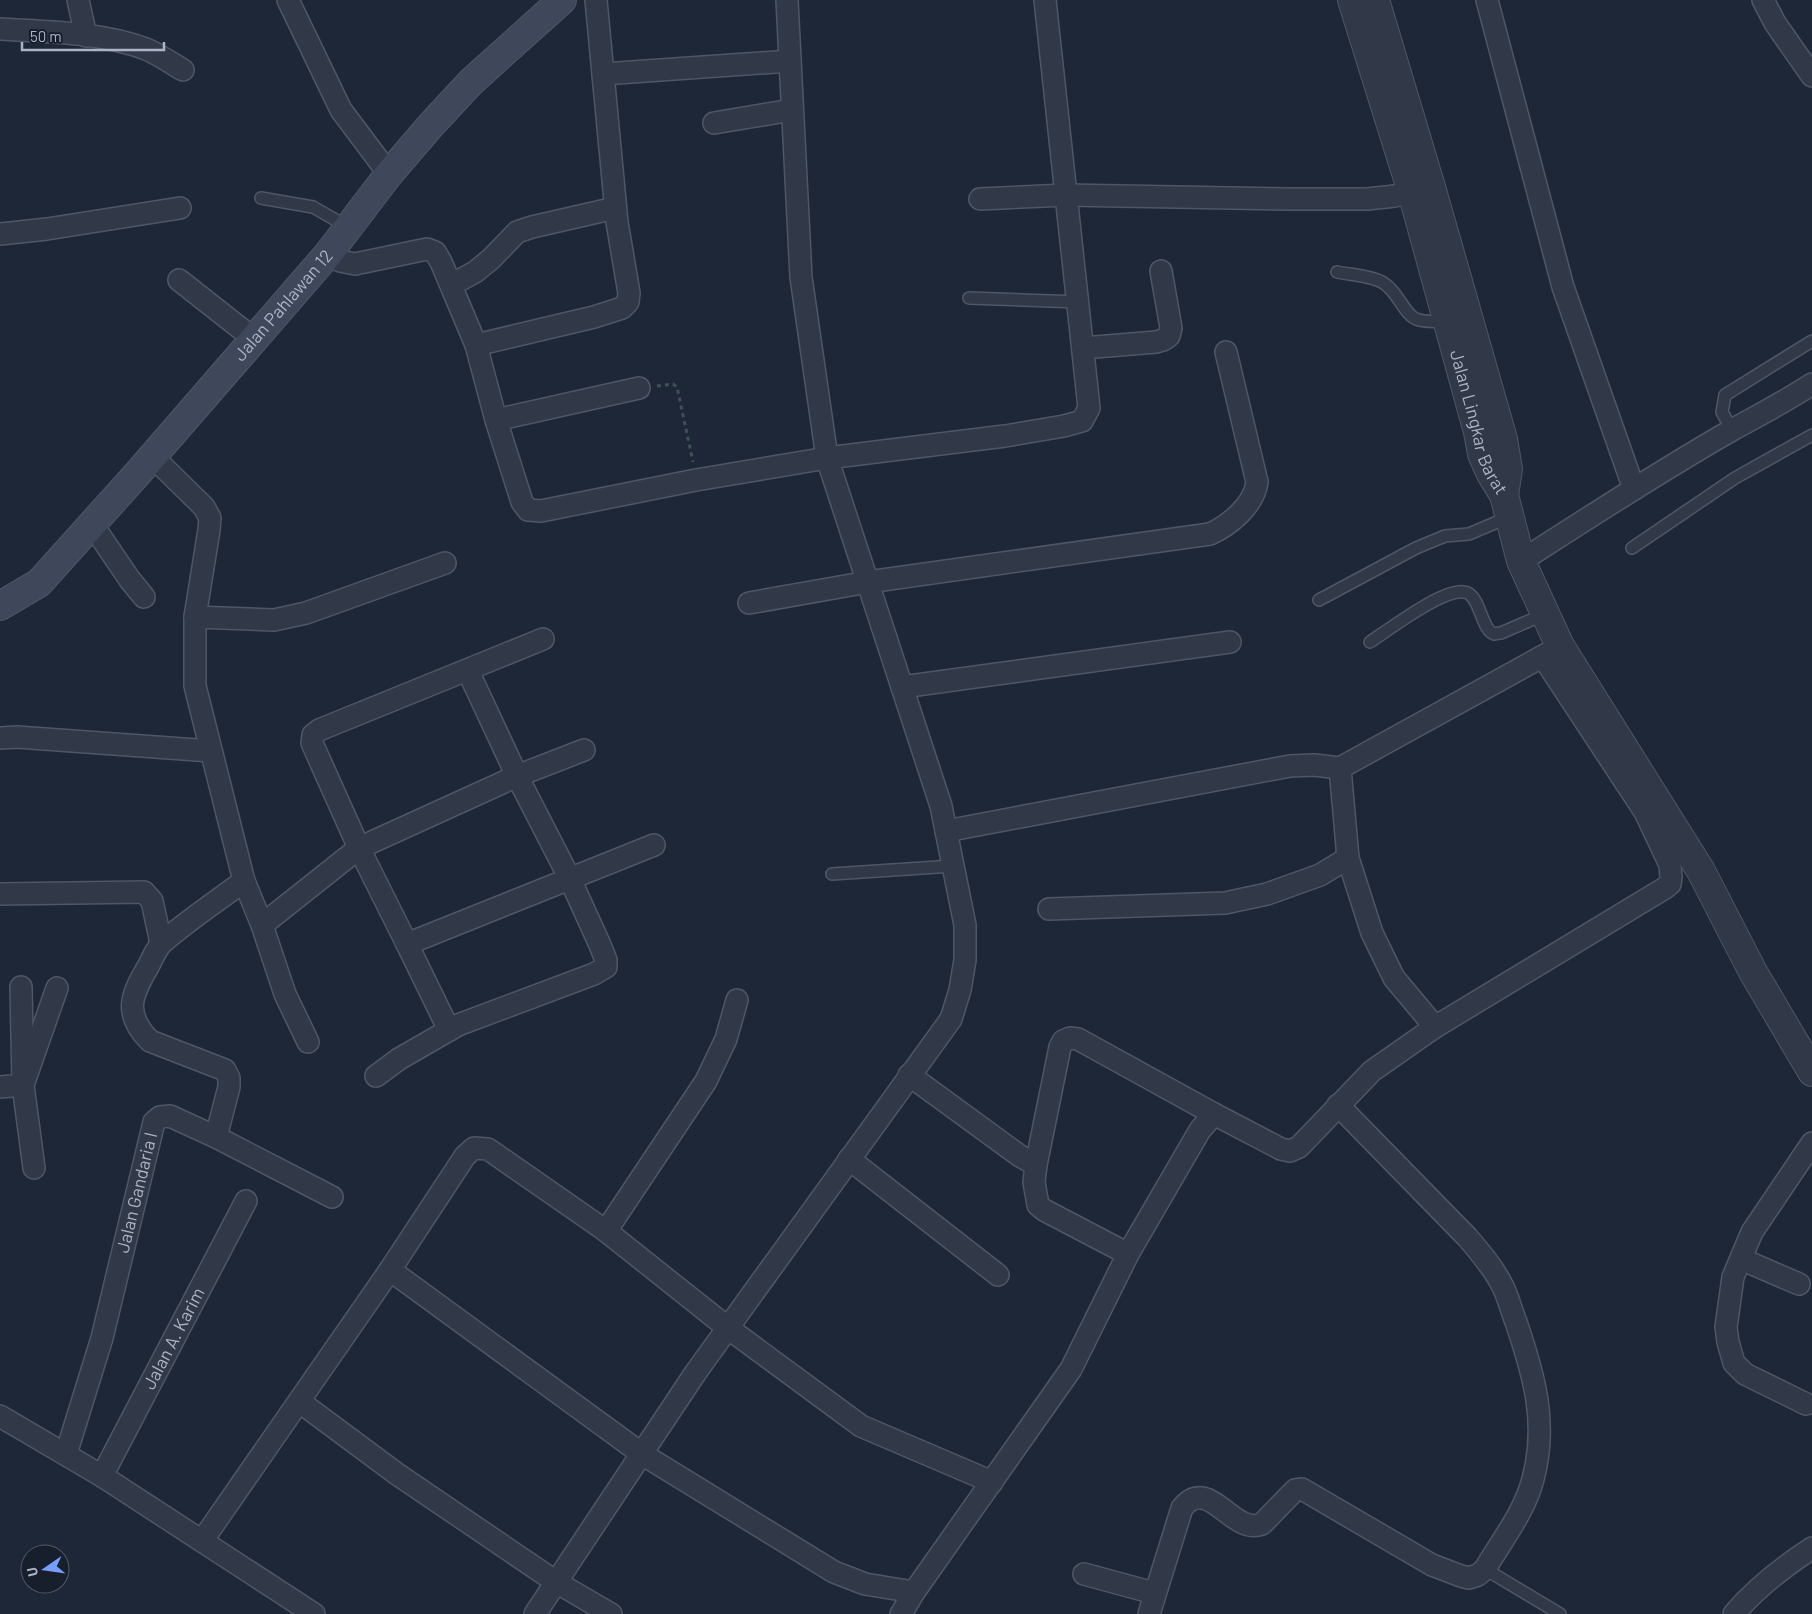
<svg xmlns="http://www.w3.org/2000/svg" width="1812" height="1614" viewBox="0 0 1812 1614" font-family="Barlow,sans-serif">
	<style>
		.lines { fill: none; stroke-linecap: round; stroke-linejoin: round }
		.service-casing { stroke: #4f5666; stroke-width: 14 }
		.minor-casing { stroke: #4f5666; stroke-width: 24 }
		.tertiary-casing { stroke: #4f5666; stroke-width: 30 }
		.secondary-casing { stroke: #4f5666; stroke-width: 30 }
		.path { stroke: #3d5156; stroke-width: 3; stroke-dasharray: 4 4; stroke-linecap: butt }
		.service { stroke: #313948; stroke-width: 11 }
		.minor { stroke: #313948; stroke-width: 21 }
		.tertiary { stroke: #313948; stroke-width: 28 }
		.secondary { stroke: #3f475b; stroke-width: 28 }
		.labels { text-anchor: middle; stroke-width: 4; stroke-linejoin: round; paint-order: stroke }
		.street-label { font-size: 18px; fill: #abb3c5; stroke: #171e2c }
	</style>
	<rect width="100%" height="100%" fill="#1e2737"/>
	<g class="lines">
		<g class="service-casing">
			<path id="service" d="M261,198L313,207L348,227
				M1337,272C1351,275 1369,275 1382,282C1398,291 1403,313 1416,319C1426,323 1437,321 1447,321
				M969,298L1078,302
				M1732,430L1722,412L1725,395L1812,341
				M1632,548L1735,478L1812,435
				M1319,600L1416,548L1445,536L1469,534L1509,517
				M1370,642C1390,629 1442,589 1464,592C1480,593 1481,630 1494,634C1494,634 1500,633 1501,633L1545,614
				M832,874L953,866
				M1485,1569L1560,1614"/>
		</g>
		<g class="minor-casing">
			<g id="minor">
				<path d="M78,0L86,36"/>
				<path d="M288,0L341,110L389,174"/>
				<path d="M1487,0L1563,287L1634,489"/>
				<path d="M1763,0L1775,23L1812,76"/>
				<path d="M0,29C47,32 101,32 146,49C158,54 171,63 183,70"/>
				<path d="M603,74L790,61"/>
				<path d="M714,123L792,110"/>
				<path d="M980,199L1066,195L1288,199H1367L1395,196L1426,188"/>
				<path d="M0,234L47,229L180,208"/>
				<path d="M328,254L340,261L355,264L427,249L435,252L441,262L476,345L496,420L522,502L528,510L541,511L696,480L827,458L1005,436L1064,426L1082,421L1089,408L1045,0"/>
				<path d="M179,280L254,339"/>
				<path d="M451,285L475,272L491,259L517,232L532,227L615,208"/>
				<path d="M476,345L594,317L622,308L628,302L629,293L617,222L596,0"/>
				<path d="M1083,348L1156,342L1163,340L1169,336L1171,328L1161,271"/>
				<path d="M496,420L639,388"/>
				<path d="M152,456L204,507L210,518L209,530L195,617V686L244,881L262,925L285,994L308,1042"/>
				<path d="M92,524L130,580L144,597"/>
				<path d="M1521,561C1591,516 1660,471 1732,430C1759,415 1786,401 1812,384"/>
				<path d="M749,603L868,582L1210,534C1230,525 1254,505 1257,482L1226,352"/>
				<path d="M195,617L274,620L306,613L445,563"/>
				<path d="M543,639L319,730L313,735L312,743L316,752L359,848L407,944L654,845"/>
				<path d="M902,687L1230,642"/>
				<path d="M0,738L17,737L211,751"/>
				<path d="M1340,768L1348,858L1372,933L1394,978L1435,1027"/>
				<path d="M946,831L1290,766L1314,765L1340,768L1554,650"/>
				<path d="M0,894L144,892L152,901L161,943"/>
				<path d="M1049,909L1225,903L1267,894L1320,875L1348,858"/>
				<path d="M262,925L359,848L517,776L584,750"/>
				<path d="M407,944L449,1030"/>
				<path d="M909,1075L1020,1156L1036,1165L1034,1182L1038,1205L1044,1210L1128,1254"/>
				<path d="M376,1076L399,1059L458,1025L594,974L606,967V960L600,945L570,879L517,776L468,671"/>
				<path d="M0,1087L23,1085L21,987"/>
				<path d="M216,1137L229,1087V1078L225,1070L150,1041C122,1013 132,994 149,965C153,957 157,947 163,942C188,920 217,901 244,881"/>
				<path d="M849,1159L998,1275"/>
				<path d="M1036,1165L1060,1047L1063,1041L1070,1038L1078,1039L1214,1114"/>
				<path d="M34,1168L23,1085L57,988"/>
				<path d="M606,1231L706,1081L726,1039L737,1000"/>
				<path d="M1741,1259L1799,1284"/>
				<path d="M390,1270L642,1454L834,1572L865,1584L914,1592"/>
				<path d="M300,1402L397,1474L556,1582L611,1614"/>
				<path d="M1806,1404L1745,1374L1734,1363L1728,1342L1726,1327L1733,1277L1752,1232L1812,1143"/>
				<path d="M0,1416L102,1476L314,1614"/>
				<path id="s1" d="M66,1454L102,1338L154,1122L160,1117L170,1116L216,1137L332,1197"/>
				<path id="s2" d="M102,1476L246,1201"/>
				<path d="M202,1541L390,1270L465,1156L474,1148L488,1149L606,1231L728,1328L861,1426L992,1482"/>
				<path d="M1084,1574L1154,1593"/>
				<path d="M535,1614L696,1372L951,1019L960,990L965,960V925L941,806L827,458L801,277L787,0"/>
				<path d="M901,1614L914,1592L1071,1369L1128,1254L1200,1130L1214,1114L1281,1149L1290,1151L1299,1147L1372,1071L1435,1027L1665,888L1670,884L1671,877L1670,865L1645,812L1543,657"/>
				<path d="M1149,1614L1182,1508C1209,1474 1232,1536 1262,1524L1295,1490L1302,1489L1432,1565L1461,1576L1469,1578L1478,1575L1485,1569C1502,1540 1525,1511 1533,1479C1548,1423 1534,1375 1516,1322C1511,1310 1508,1295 1501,1283C1492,1266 1480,1252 1467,1237L1338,1105"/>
				<path d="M1734,1614C1756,1588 1783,1567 1812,1548"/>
			</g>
		</g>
		<g class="tertiary-casing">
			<g id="tertiary">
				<path id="s3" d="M1352,0L1412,192L1478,432L1482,454L1491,474L1504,495L1521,561L1560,646L1701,871L1753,972L1812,1072"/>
				<path d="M1375,0L1431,187L1503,439L1508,469L1504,495"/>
			</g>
		</g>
		<g class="secondary-casing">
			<g id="secondary">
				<path id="s4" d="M0,606L39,583L138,473L328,254L389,174L431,125L471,82L562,0"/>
			</g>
		</g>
		<path class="path" d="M657,386L673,384L677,387L693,462"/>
		<use href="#service" class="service"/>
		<use href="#minor" class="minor"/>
		<use href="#tertiary" class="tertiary"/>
		<use href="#secondary" class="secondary"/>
	</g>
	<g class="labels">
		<g class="street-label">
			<text dy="6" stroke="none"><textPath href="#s4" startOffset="415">Jalan Pahlawan 12</textPath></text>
			<text dy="6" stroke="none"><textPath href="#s3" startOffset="441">Jalan Lingkar Barat</textPath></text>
			<text dy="6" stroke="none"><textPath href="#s1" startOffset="271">Jalan Gandaria I</textPath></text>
			<text dy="6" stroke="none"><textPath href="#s2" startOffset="155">Jalan A. Karim</textPath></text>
		</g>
	</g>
	<g transform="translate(45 1569) rotate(257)"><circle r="24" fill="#171e2c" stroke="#525a69"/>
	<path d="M0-4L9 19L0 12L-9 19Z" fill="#76a0ff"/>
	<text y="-8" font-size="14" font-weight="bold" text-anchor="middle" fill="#abb3c5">U</text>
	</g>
	<path d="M22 42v8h142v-8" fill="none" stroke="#abb3c5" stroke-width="2.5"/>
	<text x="30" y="42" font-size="15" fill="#abb3c5" stroke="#171e2c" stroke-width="4" paint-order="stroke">50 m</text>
</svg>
